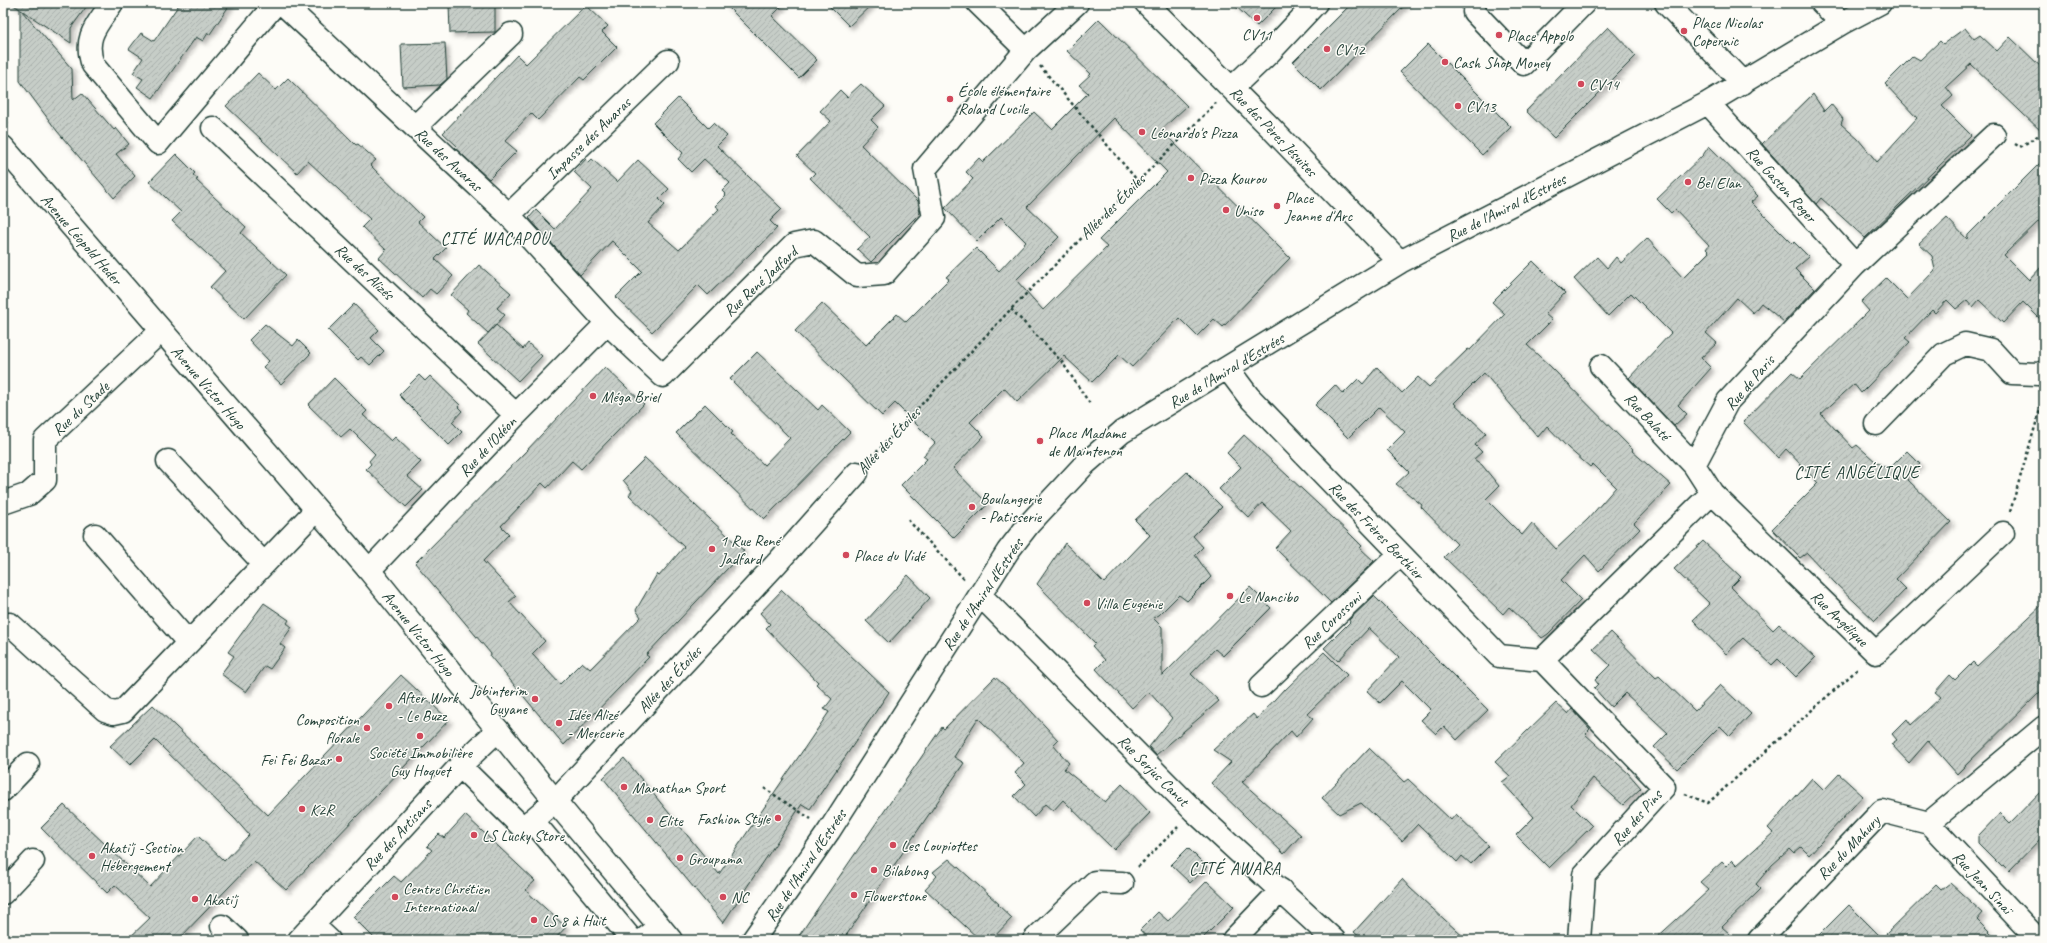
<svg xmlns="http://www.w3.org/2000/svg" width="2047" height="943" viewBox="0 0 2047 943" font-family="Caveat,sans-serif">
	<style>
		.building { fill: url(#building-hatch); stroke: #1f3d34; fill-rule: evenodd; filter: url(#shadow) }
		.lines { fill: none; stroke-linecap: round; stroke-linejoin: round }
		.minor-casing { stroke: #1f3d34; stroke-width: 25 }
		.major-casing { stroke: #1f3d34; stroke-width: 25 }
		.path { stroke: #1f3d34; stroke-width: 2.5; stroke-dasharray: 3 3; stroke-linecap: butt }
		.minor { stroke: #fdfcf7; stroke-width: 22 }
		.major { stroke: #fdfcf7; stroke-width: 22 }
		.poi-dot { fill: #d1495b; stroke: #fdfcf7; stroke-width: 1.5 }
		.labels { text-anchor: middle; stroke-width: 3; stroke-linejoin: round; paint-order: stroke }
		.poi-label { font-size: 16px; fill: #1f3d34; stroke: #fdfcf7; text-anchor: start }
		.street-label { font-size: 16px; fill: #1f3d34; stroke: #fdfcf7 }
		.neighbourhood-label { font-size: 17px; letter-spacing: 1px; fill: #1f3d34; stroke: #fdfcf7 }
	</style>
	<defs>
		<pattern id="building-hatch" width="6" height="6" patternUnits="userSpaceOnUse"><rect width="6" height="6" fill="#c6cdc7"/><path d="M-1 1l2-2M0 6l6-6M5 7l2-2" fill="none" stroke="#aab1ac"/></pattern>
		<filter id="shadow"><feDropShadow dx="3.5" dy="3.5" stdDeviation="2" flood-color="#0004"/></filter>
	</defs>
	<rect width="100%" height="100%" fill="#fdfcf7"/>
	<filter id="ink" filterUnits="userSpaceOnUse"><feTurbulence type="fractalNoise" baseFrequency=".025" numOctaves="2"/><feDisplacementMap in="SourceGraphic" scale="8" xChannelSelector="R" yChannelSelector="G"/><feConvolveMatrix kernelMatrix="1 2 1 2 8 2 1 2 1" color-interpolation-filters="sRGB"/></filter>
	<g filter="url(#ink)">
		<path class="building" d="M10,3H89L71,28V43L21,10L72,69L73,100L82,93L114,130L116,128L129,144L116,154L135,176L114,198L57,131L20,81V9Z
			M180,3H231L210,34L208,33L203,41L196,37L153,98L137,87L143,79L133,73L143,58L129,49L141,33L154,41Z
			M495,3V32L450,33L449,4Z
			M724,3H785L772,16L817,60L799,78Z
			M826,3H873L849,26Z
			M1232,3H1280L1257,26Z
			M1352,3H1407L1321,90L1293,62Z
			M586,5L608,26L602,32L617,47L584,80L580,77L538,120L531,113L505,141L517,151L489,179L455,148L457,146L443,133L517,55L526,64Z
			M1099,19L1187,106L1161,130L1290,258L1223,327L1214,319L1197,336L1179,318L1132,367L1119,355L1092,382L1064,356L1017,402L1004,388L970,422L984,436L953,468L988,504L954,538L901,485L927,459L923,456L935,443L895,403L882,416L795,331L822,303L866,345L897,314L906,322L949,279L946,277L976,248L999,271L1026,242L1001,217L977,241L945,208L973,179L966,172L979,158L983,162L1034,112L1052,129L1088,93L1079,85L1091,74L1067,51ZM1114,118L1167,172L1099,240L1107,247L1043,310L1016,280L1059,237L1027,207Z
			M1608,27L1636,56L1554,138L1526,111Z
			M1965,28L1974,39L1980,35L1997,51L2010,37L2044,70V134L1971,64L1946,87L1953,96L1942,106L1971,135L1865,238L1821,198L1816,204L1762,144L1813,94L1824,111L1831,104L1843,119L1841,124L1858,139L1877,162L1917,118L1885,84L1913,56L1920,60L1940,41L1943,44Z
			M445,43L447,79L440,85L403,87L401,44Z
			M1428,44L1511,127L1482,155L1400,72Z
			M258,73L276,90L288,78L356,145L358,144L376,160L370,165L423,217L418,222L446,248L435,259L453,276L436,294L430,289L422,298L379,258L386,250L362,227L370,219L308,161L297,173L226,106Z
			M861,84L885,106L871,120L878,127L861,145L918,201L920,213L871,262L857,249L870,237L810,178L815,173L797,156L831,121L820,111L840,90L847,97Z
			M678,98L708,128L713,123L727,136L717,146L782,209L770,221L777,228L759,247L758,246L708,295L698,285L652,332L616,297L642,271L612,241L580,275L529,218L536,210L555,229L592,189L574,172L586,159L589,162L592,159L617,182L638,160L669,189L659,199L665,205L648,223L679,250L719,209L715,206L726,195L722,191L730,183L704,159L691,172L678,159L683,153L653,123Z
			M1709,146L1758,196L1751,202L1793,244L1794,242L1809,257L1795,269L1815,289L1784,322L1761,303L1753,313L1737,298L1706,333L1717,343L1701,358L1711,368L1678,405L1687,414L1674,426L1629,378L1671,333L1631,293L1608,316L1574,279L1597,257L1607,268L1616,257L1621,263L1647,238L1683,278L1709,252L1706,249L1709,245L1675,209L1671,213L1657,199L1703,155Z
			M176,154L195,173L193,175L198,179L196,180L246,227L241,233L286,275L244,319L210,287L225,271L172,221L181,212L149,182Z
			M2044,159V216L2004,255L2029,280L2044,264V323L2023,302L2003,323L1979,300L1973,307L1967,300L1956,309L1947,300L1935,313L1932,310L1905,338L1910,342L1868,386L1861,393L1854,384L1821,414L1853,448L1857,445L1876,462L1889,469L1907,451L1920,464L1906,478L1951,522L1896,579L1906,589L1875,621L1835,583L1807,553L1800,558L1772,529L1818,483L1786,449L1778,458L1743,422L1792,372L1800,379L1869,311L1861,302L1886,278L1907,299L1935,270L1932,256L1919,244L1947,218L1967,239L1968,235Z
			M1533,261L1565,293L1545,314L1552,320L1527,345L1551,367L1633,450L1632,451L1671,485L1634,523L1640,529L1599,571L1585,555L1561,580L1581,600L1548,634L1542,638L1509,607L1503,614L1444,557L1457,544L1421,507L1422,505L1396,484L1409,472L1387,450L1405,432L1379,407L1348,438L1315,405L1335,385L1343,394L1358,379L1363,384L1377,367L1402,393L1418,377L1429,387L1468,349L1470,350L1505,314L1492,302ZM1484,373L1538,437L1547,426L1568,448L1590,467L1593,464L1616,487L1588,519L1556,549L1532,523L1522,535L1486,499L1499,486L1482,465L1474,459L1482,452L1475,445L1486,433L1454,403Z
			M479,265L511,293L497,308L505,315L488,333L466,313L468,310L451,295Z
			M354,304L379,330L371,338L384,351L370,365L361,357L358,360L328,330Z
			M265,324L293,346L298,340L311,353L281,384L263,367L269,361L249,340Z
			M496,325L523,349L528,343L542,356L518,381L478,344Z
			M757,352L818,410L822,405L850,432L764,519L676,433L705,404L733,432L731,434L764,465L790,438L730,379Z
			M605,367L644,404L581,469L572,461L547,488L542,483L501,526L509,534L483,561L516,596L509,602L545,641L532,654L560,684L582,662L590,669L641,617L636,610L657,574L659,576L684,547L629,495L632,491L623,480L645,458L744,551L646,655L649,657L564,745L505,674L490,656L491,654L415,563L527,450Z
			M419,375L425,381L430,376L460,405L458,407L462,411L452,422L462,432L449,445L399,395Z
			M334,378L367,411L363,415L391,441L395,437L421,462L407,476L423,490L406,507L366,469L371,464L369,461L375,454L350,429L341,437L308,405Z
			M1244,435L1348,532L1362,546L1360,548L1374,561L1331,603L1275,548L1291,531L1262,503L1249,518L1219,489L1241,467L1227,453Z
			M1187,472L1222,507L1193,536L1203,547L1195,555L1211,577L1187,601L1179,595L1159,615L1153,618L1162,627V676L1250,587L1271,608L1223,656L1215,649L1191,674L1219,701L1156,755L1149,747L1172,718L1149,692L1132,708L1096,669L1105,660L1092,646L1095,643L1037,584L1065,543L1104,583L1150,535L1135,520Z
			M1703,541L1741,577L1731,587L1773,630L1779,624L1815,658L1796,677L1778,659L1772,665L1743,638L1726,654L1693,620L1710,604L1674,569Z
			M908,575L930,598L889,643L866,621Z
			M782,590L889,692L810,809L802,804L723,923L603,778L624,758L719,874L829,712L824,709L832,699L816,684L818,682L766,628L770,624L760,613Z
			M1374,596L1488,710L1457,740L1444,726L1436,734L1421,720L1431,710L1402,681L1380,703L1367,691L1399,657L1369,628L1338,661L1324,648L1350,622L1349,620Z
			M264,603L289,620L287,623L292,627L280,644L285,648L270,669L265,666L246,692L221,674L234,656L228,652Z
			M2044,603V688L1957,774L1928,741L1909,763L1891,744L1897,740L1892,734L1907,719L1911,725L1941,697L1935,692L1950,675L1955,680L1973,662L1977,666Z
			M1611,632L1656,678L1659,676L1695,711L1720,685L1751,714L1730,736L1720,726L1677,769L1654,747L1668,733L1625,693L1611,707L1594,688L1598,684L1595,680L1610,665L1593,649Z
			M1324,652L1347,675L1307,714L1313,718L1296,737L1291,731L1242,782L1301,835L1284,854L1211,783L1231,762L1213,750L1253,714L1257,719L1284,689L1285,690Z
			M401,675L449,720L286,890L254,861L178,940H127L150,918L115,885L107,893L41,828L64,805L150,887L198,836L224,861L249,835L235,819L155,740L130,765L110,746L153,705L268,815Z
			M995,677L1019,698L1058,740L1053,745L1069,763L1064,769L1105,802L1122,784L1150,813L1114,850L1063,800L1053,811L1045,804L1034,817L1014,796L1026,784L1015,773L1024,763L978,718L954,757L964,763L843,940H796L942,727L944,729Z
			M1556,703L1568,714L1572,709L1590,729L1585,734L1628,773L1641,788L1623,805L1593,778L1571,805L1592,826L1549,868L1516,835L1534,817L1502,782L1510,776L1495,762Z
			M1369,748L1404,782L1408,779L1451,820L1456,814L1489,846L1471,864L1462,856L1457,862L1418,824L1402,841L1361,803L1339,814L1322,798Z
			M1839,774L1863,796L1809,855L1801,847L1794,853L1790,849L1772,865L1756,884L1761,889L1722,927L1737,940H1654L1709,890L1700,882L1722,862L1726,866L1732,860L1737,865L1773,833L1768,828L1812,778L1824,790Z
			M2044,788V835L2009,871L2003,865L2002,867L1978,843V836L2000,813L2010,823Z
			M465,815L535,881L525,890L566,927L554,940H376L353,917L394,876L401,882L432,850L427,846L439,834L444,838Z
			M1188,848L1207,867L1190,883L1171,865Z
			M949,859L999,904L998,905L1012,918L991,940H980L925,889L937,876L933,872Z
			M1402,879L1410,888L1467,940H1363L1354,932Z
			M1207,881L1234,907L1201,940H1149L1140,930L1158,912L1168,921Z
			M1950,883L1983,913L1977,920L1997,940H1814L1849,905L1882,938L1936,885L1941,890Z"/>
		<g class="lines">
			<g class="minor-casing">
				<path id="minor" d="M112,3C97,25 83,37 93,65L158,143L276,3
					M282,3L509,215L607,323L663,376L794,245L814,241L857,276L884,274L934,218L925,169L1026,50L1077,3
					M978,3L1026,50
					M1146,3L1269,126L1400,262
					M1666,3L1743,83
					M1822,3L1842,23
					M1474,12L1524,64L1584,3
					M1232,88L1270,52L1316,3
					M1708,103L1855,265
					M415,127L511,34
					M213,128L516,415
					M509,215L668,61
					M1601,366L1694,465
					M1228,369L1249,397L1499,656L1542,660
					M1876,424L1944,354L1965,344L1991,350L2012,373L2038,374L2044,372
					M168,461L264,564
					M1712,493L1876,653L2003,533
					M3,503L29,494L45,480V440L161,331
					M95,535L188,642
					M368,569L377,562L516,415L607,323
					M980,595L1194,811L1334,940
					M10,624L105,710L114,713L123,711L316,510
					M1542,660L1712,493L1694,465L1728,401L1855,265L1994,135
					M1542,660L1664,787L1584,875L1579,940
					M1261,686L1400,554
					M460,766L523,828L555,801L567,788L777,563L857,473
					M3,790L28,764
					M532,820L632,940
					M1929,823L2038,940
					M3,893L33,861
					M313,925L329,940
					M222,926L237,940
					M299,940L460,766L498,730
					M643,940L660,927
					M753,940L829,831L1008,551L1029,524L1085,464L1122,432L1400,262L1708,103L1842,23L1880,3
					M1034,940L1095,882L1122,883
					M1233,940L1281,890
					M1759,940L1882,811L1929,823L2044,727"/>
			</g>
			<g class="major-casing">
				<path id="major" d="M3,147L368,569L555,801L671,940"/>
			</g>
			<path class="path" d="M1040,66L1137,180
				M3,119L8,124
				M2015,144L2020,147L2044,132
				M1011,309L1062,362L1090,404
				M872,457L1011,309L1216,103
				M2010,512L2044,396
				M908,520L964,579
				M764,788L811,819
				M1685,794L1708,803L1859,668
				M1138,867L1178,827"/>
			<use href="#minor" class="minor"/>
			<use href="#major" class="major"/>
		</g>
	</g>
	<g class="poi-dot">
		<circle cx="1257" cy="18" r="4"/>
		<circle cx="1684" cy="31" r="4"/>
		<circle cx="1499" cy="35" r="4"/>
		<circle cx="1327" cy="49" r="4"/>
		<circle cx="1445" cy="62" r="4"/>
		<circle cx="1581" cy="84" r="4"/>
		<circle cx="950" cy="99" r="4"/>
		<circle cx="1458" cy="106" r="4"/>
		<circle cx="1142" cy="132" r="4"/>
		<circle cx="1191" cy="178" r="4"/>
		<circle cx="1688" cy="182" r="4"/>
		<circle cx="1277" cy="206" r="4"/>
		<circle cx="1226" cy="210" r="4"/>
		<circle cx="593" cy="396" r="4"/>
		<circle cx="1040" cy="441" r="4"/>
		<circle cx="972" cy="507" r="4"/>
		<circle cx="712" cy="549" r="4"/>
		<circle cx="846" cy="555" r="4"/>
		<circle cx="1230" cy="596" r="4"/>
		<circle cx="1087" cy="603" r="4"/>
		<circle cx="535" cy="699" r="4"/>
		<circle cx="389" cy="706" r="4"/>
		<circle cx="559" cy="723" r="4"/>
		<circle cx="367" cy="728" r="4"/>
		<circle cx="420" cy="736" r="4"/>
		<circle cx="339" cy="759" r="4"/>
		<circle cx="624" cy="787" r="4"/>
		<circle cx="302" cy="809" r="4"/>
		<circle cx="778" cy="818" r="4"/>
		<circle cx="650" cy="820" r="4"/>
		<circle cx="474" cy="835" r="4"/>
		<circle cx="893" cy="845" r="4"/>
		<circle cx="92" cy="856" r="4"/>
		<circle cx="680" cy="858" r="4"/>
		<circle cx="874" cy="870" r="4"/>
		<circle cx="854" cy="895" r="4"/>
		<circle cx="395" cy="897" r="4"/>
		<circle cx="723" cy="897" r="4"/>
		<circle cx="195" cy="899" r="4"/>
		<circle cx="534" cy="920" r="4"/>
	</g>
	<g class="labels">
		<g class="poi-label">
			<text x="1692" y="28">Place Nicolas<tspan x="1692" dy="18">Copernic</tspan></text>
			<text x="1257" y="40" text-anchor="middle">CV11</text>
			<text x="1507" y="41">Place Appolo</text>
			<text x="1335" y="55">CV12</text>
			<text x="1453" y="68">Cash Shop Money</text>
			<text x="1589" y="90">CV14</text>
			<text x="958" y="96">École élémentaire<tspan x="958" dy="18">Roland Lucile</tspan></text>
			<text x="1466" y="112">CV13</text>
			<text x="1150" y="138">Léonardo's Pizza</text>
			<text x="1199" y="184">Pizza Kourou</text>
			<text x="1696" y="188">Bel Elan</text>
			<text x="1285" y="203">Place<tspan x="1285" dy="18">Jeanne d'Arc</tspan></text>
			<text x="1234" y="216">Uniso</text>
			<text x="601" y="402">Méga Briel</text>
			<text x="1048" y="438">Place Madame<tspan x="1048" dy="18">de Maintenon</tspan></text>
			<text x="980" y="504">Boulangerie<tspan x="980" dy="18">- Patisserie</tspan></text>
			<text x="720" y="546">1 Rue René<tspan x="720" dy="18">Jadfard</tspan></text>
			<text x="854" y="561">Place du Vidé</text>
			<text x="1238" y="602">Le Nancibo</text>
			<text x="1095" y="609">Villa Eugénie</text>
			<text x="527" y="696" text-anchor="end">Jobinterim<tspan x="527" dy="18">Guyane</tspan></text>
			<text x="397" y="703">After Work<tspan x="397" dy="18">- Le Buzz</tspan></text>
			<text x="567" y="720">Idée Alizé<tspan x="567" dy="18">- Mercerie</tspan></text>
			<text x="359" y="725" text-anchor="end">Composition<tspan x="359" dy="18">florale</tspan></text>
			<text x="420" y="758" text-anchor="middle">Société Immobilière<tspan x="420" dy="18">Guy Hoquet</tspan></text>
			<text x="331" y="765" text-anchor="end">Fei Fei Bazar</text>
			<text x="632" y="793">Manathan Sport</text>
			<text x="310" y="815">K2R</text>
			<text x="770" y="824" text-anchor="end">Fashion Style</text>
			<text x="658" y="826">Elite</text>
			<text x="482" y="841">LS Lucky Store</text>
			<text x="901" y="851">Les Loupiottes</text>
			<text x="100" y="853">Akati'j -Section<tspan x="100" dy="18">Hébergement</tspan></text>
			<text x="688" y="864">Groupama</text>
			<text x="882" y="876">Bilabong</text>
			<text x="403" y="894">Centre Chrétien<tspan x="403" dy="18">International</tspan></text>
			<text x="862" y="901">Flowerstone</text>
			<text x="731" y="903">NC</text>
			<text x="203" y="905">Akati'j</text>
			<text x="542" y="926">LS 8 à Huit</text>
		</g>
		<g class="street-label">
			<text transform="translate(1274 131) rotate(46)" y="6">Rue des Pères Jésuites</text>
			<text transform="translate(588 138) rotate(-44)" y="6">Impasse des Awaras</text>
			<text transform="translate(449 159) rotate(43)" y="6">Rue des Awaras</text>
			<text transform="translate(1782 184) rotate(48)" y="6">Rue Gaston Roger</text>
			<text transform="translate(1112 206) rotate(-45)" y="6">Allée des Étoiles</text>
			<text transform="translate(1506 207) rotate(-27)" y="6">Rue de l'Amiral d'Estrées</text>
			<text transform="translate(82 239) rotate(49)" y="6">Avenue Léopold Heder</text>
			<text transform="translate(365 271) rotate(43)" y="6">Rue des Alizés</text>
			<text transform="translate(760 281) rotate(-43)" y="6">Rue René Jadfard</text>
			<text transform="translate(1226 370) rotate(-31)" y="6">Rue de l'Amiral d'Estrées</text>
			<text transform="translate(1749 382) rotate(-49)" y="6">Rue de Paris</text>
			<text transform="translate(209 387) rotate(49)" y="6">Avenue Victor Hugo</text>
			<text transform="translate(80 408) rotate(-43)" y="6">Rue du Stade</text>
			<text transform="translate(1648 416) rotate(47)" y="6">Rue Balaté</text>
			<text transform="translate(888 440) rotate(-47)" y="6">Allée des Étoiles</text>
			<text transform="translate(487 446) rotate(-47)" y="6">Rue de l'Odéon</text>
			<text transform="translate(1377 530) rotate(46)" y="6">Rue des Frères Berthier</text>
			<text transform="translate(982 594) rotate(-56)" y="6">Rue de l'Amiral d'Estrées</text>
			<text transform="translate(1840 618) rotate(44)" y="6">Rue Angélique</text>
			<text transform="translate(1331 620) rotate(-43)" y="6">Rue Corossoni</text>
			<text transform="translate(419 633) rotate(51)" y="6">Avenue Victor Hugo</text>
			<text transform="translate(669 679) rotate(-47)" y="6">Allée des Étoiles</text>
			<text transform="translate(1154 770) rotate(45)" y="6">Rue Serjus Canut</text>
			<text transform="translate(1636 817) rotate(-49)" y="6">Rue des Pins</text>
			<text transform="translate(397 834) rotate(-47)" y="6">Rue des Artisans</text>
			<text transform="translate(1848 847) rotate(-46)" y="6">Rue du Mahury</text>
			<text transform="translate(805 865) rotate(-56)" y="6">Rue de l'Amiral d'Estrées</text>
			<text transform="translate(1983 882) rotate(47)" y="6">Rue Jean Sinaï</text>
		</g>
		<g class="neighbourhood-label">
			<text x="495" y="244">CITÉ WACAPOU</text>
			<text x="1857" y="478">CITÉ ANGÉLIQUE</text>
			<text x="1235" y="874">CITÉ AWARA</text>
		</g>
	</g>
	<rect width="2047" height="943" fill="none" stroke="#fdfcf7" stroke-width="16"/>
	<rect x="8" y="8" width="2031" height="927" fill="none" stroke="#1f3d34" stroke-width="1.5" filter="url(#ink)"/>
</svg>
